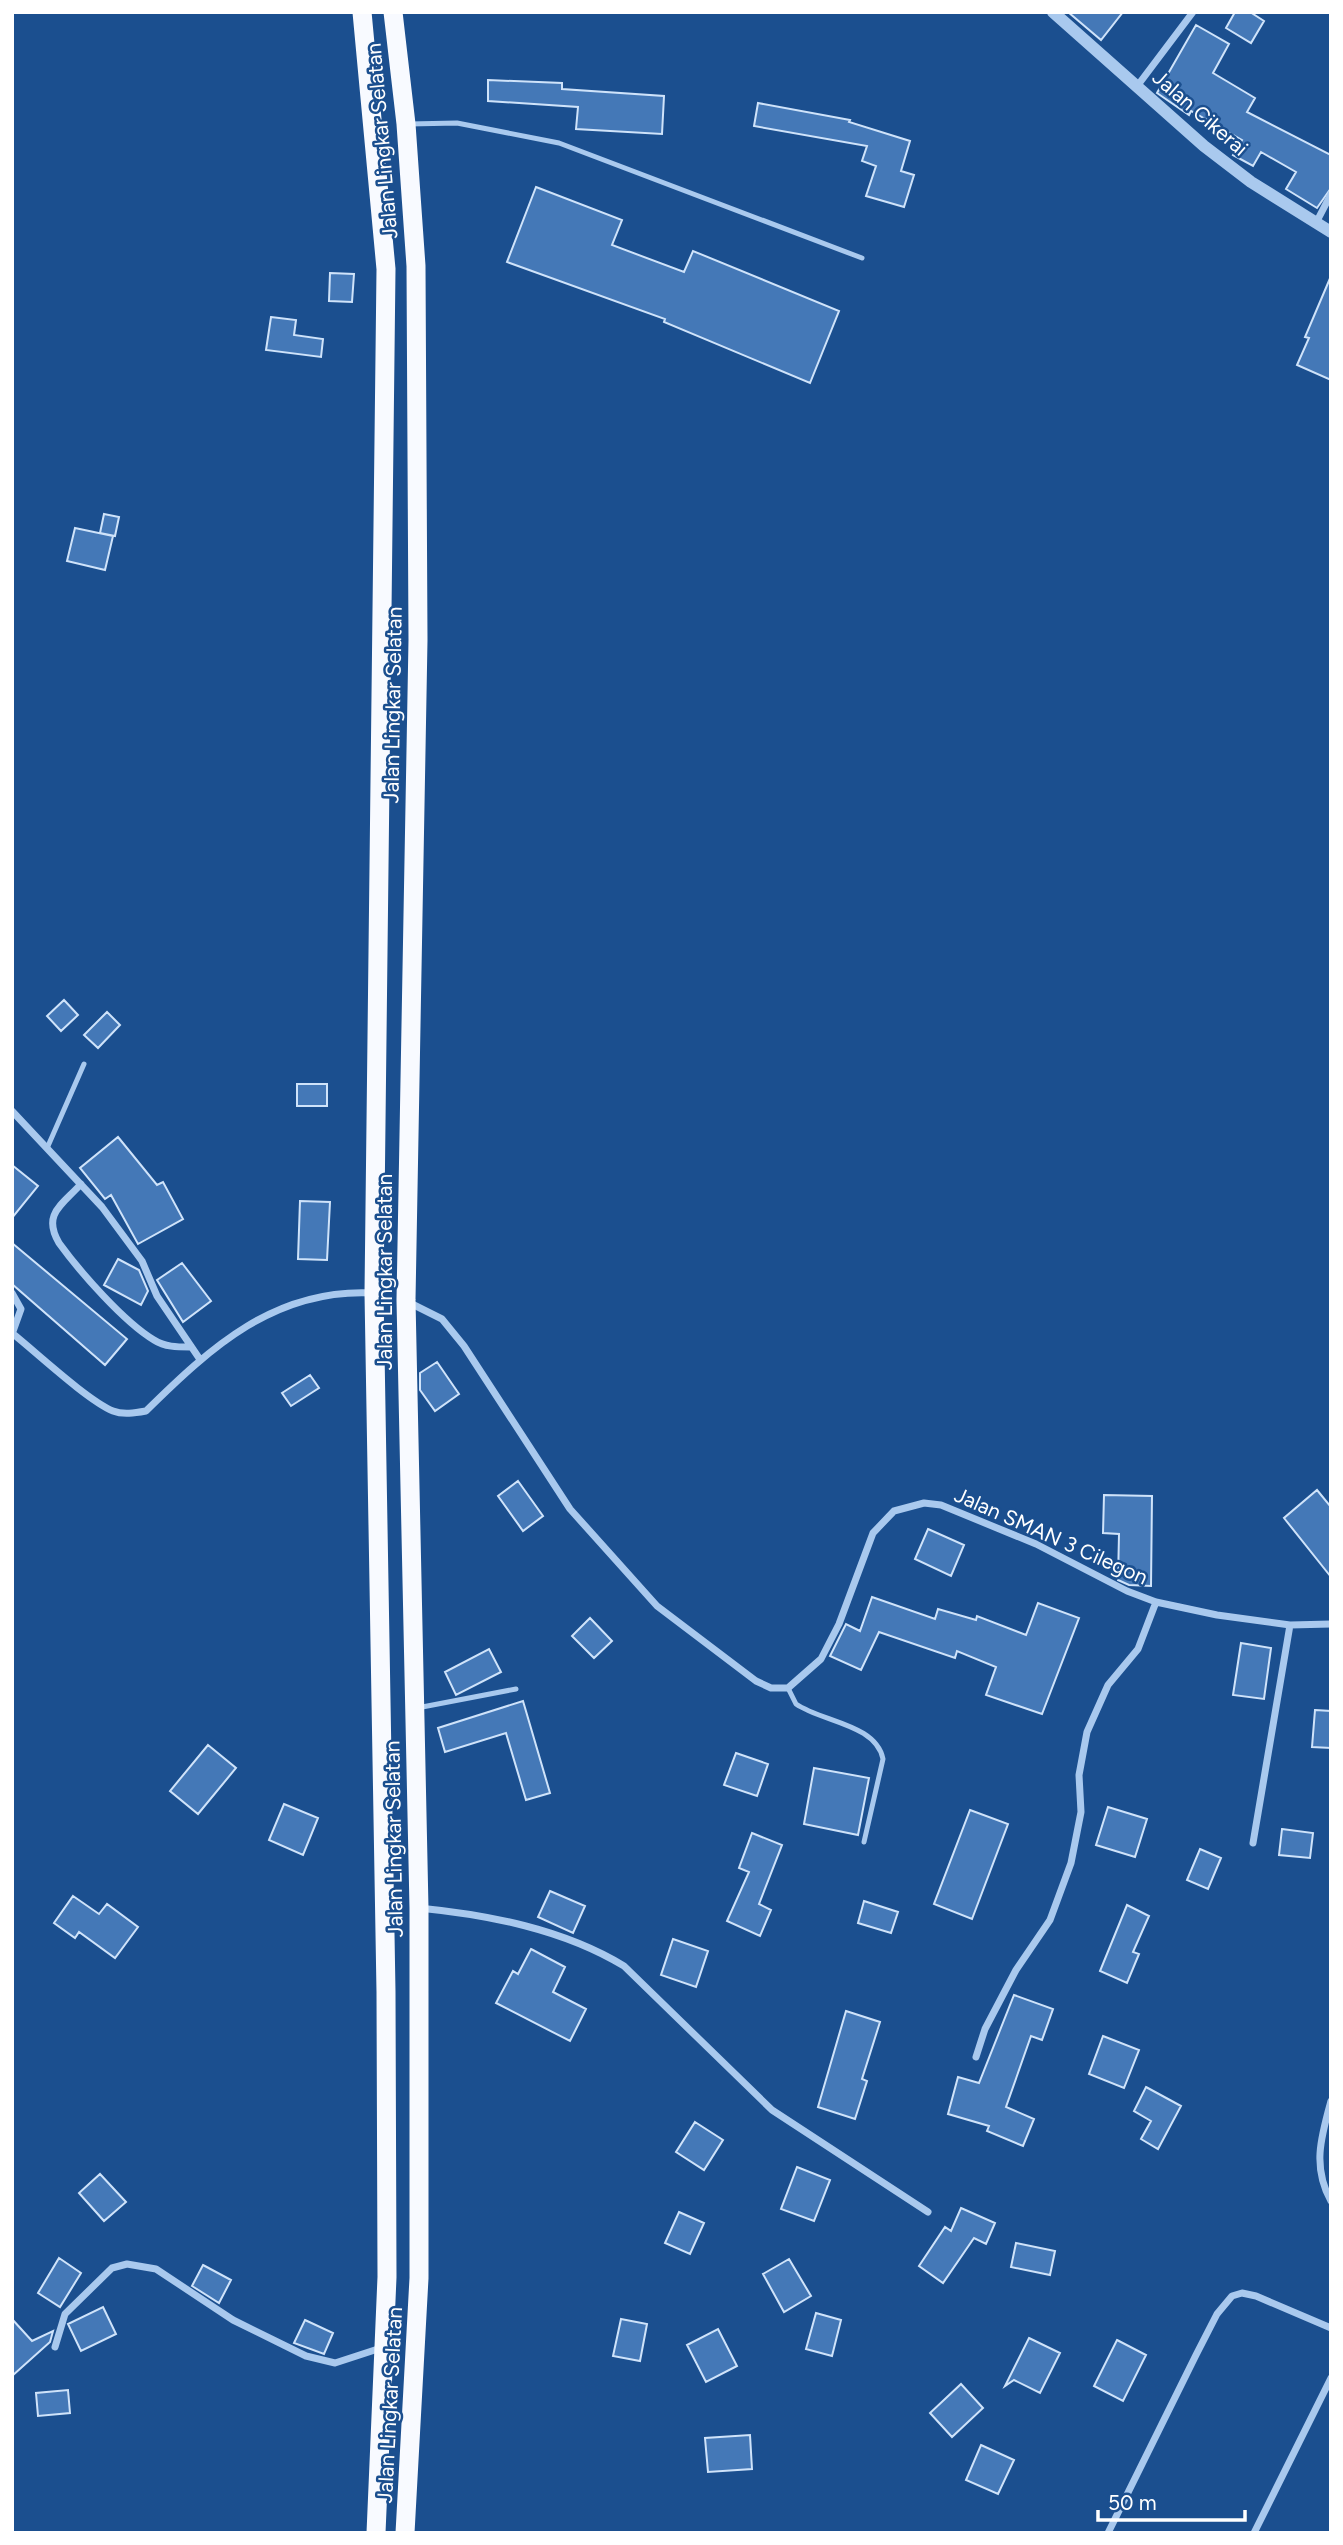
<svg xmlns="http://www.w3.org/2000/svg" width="1343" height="2545" viewBox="0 0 1343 2545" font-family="Figtree,sans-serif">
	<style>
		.building { fill: #4478b7; stroke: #cfe3fa; stroke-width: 2 }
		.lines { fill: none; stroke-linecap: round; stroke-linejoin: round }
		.service { stroke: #a9c9ee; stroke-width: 5 }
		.minor { stroke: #a9c9ee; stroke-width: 7 }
		.tertiary { stroke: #a9c9ee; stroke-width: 12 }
		.trunk { stroke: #f8faff; stroke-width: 19 }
		.labels { text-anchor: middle; stroke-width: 5; stroke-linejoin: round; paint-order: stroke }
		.street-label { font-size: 21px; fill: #fff; stroke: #1b4f8f }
	</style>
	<rect width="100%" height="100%" fill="#1b4f8f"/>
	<path class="building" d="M1068,12H1123L1101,40Z
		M1235,12H1250L1264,21L1251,43L1226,28Z
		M1196,25L1229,44L1213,73L1255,98L1247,112L1331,155V188L1317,208L1286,189L1296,172L1261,152L1253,166L1233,155L1242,140L1191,111L1189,115L1157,93Z
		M488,80L562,83V89L664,96L662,134L576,129L578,107L488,101Z
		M758,103L850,120L849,122L910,141L901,171L914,175L904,207L866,196L876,166L862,161L867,146L754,126Z
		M536,187L622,220L612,245L684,272L693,251L839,311L810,383L664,322L665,319L507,262Z
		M330,273L354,274L352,302L329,301Z
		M1331,276V380L1297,365L1309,338L1305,337Z
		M271,317L296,320L294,335L323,339L321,357L266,350Z
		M104,514L119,517L115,536L100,533Z
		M75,528L113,536L105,570L67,561Z
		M64,1000L78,1015L61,1031L47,1016Z
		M107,1012L120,1025L98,1048L84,1035Z
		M297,1084H327V1106H297Z
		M118,1137L157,1185L163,1182L183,1219L138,1244L111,1195L105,1199L80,1168Z
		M12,1165L38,1186L12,1218Z
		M300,1201L330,1202L327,1260L298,1259Z
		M12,1243L127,1339L105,1365L12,1284Z
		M118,1259L139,1270L148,1291L141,1305L104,1285Z
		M182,1263L211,1301L183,1322L157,1280Z
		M437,1362L459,1394L435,1411L420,1390V1373Z
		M310,1375L319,1388L291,1406L282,1393Z
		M518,1481L543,1516L523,1531L498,1496Z
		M1317,1490L1331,1507V1577L1284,1518Z
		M1104,1495L1152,1496L1151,1586L1129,1585L1118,1580L1119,1534L1103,1533Z
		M928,1529L964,1545L951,1576L915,1559Z
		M872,1597L935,1619L938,1609L976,1620L977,1616L1026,1635L1038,1603L1079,1618L1042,1714L986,1695L996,1667L957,1651L955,1658L879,1632L861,1670L830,1656L846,1624L860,1631Z
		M590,1618L612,1641L594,1658L572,1636Z
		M1241,1643L1271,1648L1264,1699L1233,1695Z
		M489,1649L501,1672L456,1695L445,1672Z
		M523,1701L550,1793L526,1800L506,1733L445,1752L438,1728Z
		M1315,1710L1331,1711V1748L1312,1747Z
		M208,1745L236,1768L198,1814L170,1791Z
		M736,1753L768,1764L757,1796L724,1785Z
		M814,1768L869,1778L858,1835L804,1824Z
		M284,1804L318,1818L303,1855L269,1840Z
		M1108,1807L1147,1819L1135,1857L1096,1845Z
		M970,1810L1008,1824L972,1919L934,1904Z
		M1282,1829L1313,1833L1310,1858L1279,1855Z
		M752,1833L782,1845L759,1904L771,1910L760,1936L727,1921L749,1872L739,1868Z
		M1200,1849L1221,1858L1208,1889L1187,1880Z
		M550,1891L585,1906L573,1933L538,1917Z
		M73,1896L99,1914L107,1904L138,1927L115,1958L79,1932L75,1938L54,1923Z
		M864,1901L898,1912L891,1933L858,1923Z
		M1127,1905L1149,1916L1133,1952L1139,1954L1127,1983L1100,1971Z
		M673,1939L708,1951L696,1987L661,1975Z
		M531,1949L565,1967L553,1992L586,2009L570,2041L496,2003L513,1971L518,1974Z
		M1014,1995L1053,2009L1042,2040L1031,2036L1006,2107L1034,2119L1023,2146L987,2131L989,2126L948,2114L958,2077L979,2083Z
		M846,2011L880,2022L862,2079L867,2081L855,2119L818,2107Z
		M1103,2036L1139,2050L1124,2088L1089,2074Z
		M1146,2087L1181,2106L1158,2149L1141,2139L1151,2121L1134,2111Z
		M695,2122L723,2140L704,2170L676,2152Z
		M797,2167L830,2180L814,2221L781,2209Z
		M100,2174L126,2202L104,2221L79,2193Z
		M961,2208L995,2223L986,2244L974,2238L943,2283L919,2266L945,2227L951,2231Z
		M679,2212L704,2223L690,2254L665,2243Z
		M1016,2243L1055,2251L1050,2275L1011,2267Z
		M59,2258L81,2273L60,2307L38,2293Z
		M789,2259L811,2296L784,2312L763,2274Z
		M203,2265L231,2280L219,2303L192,2286Z
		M103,2307L116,2334L81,2351L68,2324Z
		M816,2313L841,2320L832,2356L806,2349Z
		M12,2319L32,2341L53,2331L50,2342L12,2376Z
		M621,2319L647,2324L640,2361L613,2356Z
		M305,2320L333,2333L324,2354L294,2343Z
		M718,2329L737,2366L706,2382L687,2345Z
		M1029,2338L1060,2353L1040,2393L1014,2380L1005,2386Z
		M1117,2340L1146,2355L1123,2401L1094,2386Z
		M961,2384L983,2408L952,2437L930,2413Z
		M68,2390L70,2413L38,2416L36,2393Z
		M750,2435L752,2469L708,2472L705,2438Z
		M981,2445L1014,2460L998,2494L966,2480Z"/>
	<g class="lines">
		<path class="service" d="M409,124L457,123L559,143L862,258
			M48,1146L84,1064
			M788,1688L796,1704C822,1722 876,1724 883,1759L864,1842
			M417,1708L516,1689"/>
		<path class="minor" d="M1138,85L1193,12
			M1316,223L1331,194
			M12,1111L102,1207L142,1261L157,1296L199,1358
			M81,1184C62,1205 42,1214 59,1243C80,1272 124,1322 154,1340C165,1347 177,1347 190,1347
			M12,1293L21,1309L12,1334
			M408,1302L442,1319L464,1346L570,1509L657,1606L756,1681L771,1688H788L821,1659L839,1624L873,1533L894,1511L924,1503L941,1505L1036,1544L1127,1591L1156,1602L1217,1615L1290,1625L1331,1624
			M12,1333C37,1353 87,1400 113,1411C123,1415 135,1413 146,1411C211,1347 275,1288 373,1293
			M1253,1843L1290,1625
			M419,1908C489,1915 563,1929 624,1966L772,2110L928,2212
			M976,2057L985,2029L1016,1970L1050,1920L1071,1863L1081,1812L1079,1775L1087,1732L1108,1685L1138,1649L1156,1602
			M1331,2101C1321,2137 1312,2167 1331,2201
			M55,2347L65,2314L112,2268L127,2264L156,2269L233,2320L306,2356L335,2363L381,2348
			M1108,2533L1196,2355L1217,2314L1232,2296L1242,2293L1256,2296L1331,2328
			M1254,2533L1331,2378"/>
		<path class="tertiary" d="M1053,12L1204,146L1251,182L1331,232"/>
		<path class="trunk" d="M362,12L386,269L374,1293L386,1992L387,2277L376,2533
			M393,12L406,124L416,266L418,640L406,1300L419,1908V2278L405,2533"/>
	</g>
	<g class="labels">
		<g class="street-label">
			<text transform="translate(1200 113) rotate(41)" y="7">Jalan Cikerai</text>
			<text transform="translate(382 141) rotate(-95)" y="7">Jalan Lingkar Selatan</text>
			<text transform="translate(393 705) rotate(-89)" y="7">Jalan Lingkar Selatan</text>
			<text transform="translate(385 1272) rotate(-90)" y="7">Jalan Lingkar Selatan</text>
			<text transform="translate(1051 1536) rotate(24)" y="7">Jalan SMAN 3 Cilegon</text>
			<text transform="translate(394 1839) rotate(-91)" y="7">Jalan Lingkar Selatan</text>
			<text transform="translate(390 2405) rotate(-87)" y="7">Jalan Lingkar Selatan</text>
		</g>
	</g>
	<rect width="1343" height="2545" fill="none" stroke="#ffffff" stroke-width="28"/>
	<path d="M1098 2510v10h147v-10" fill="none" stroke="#ffffff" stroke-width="3.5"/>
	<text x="1108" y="2510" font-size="21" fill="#ffffff" stroke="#1b4f8f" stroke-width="5" paint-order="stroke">50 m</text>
</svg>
